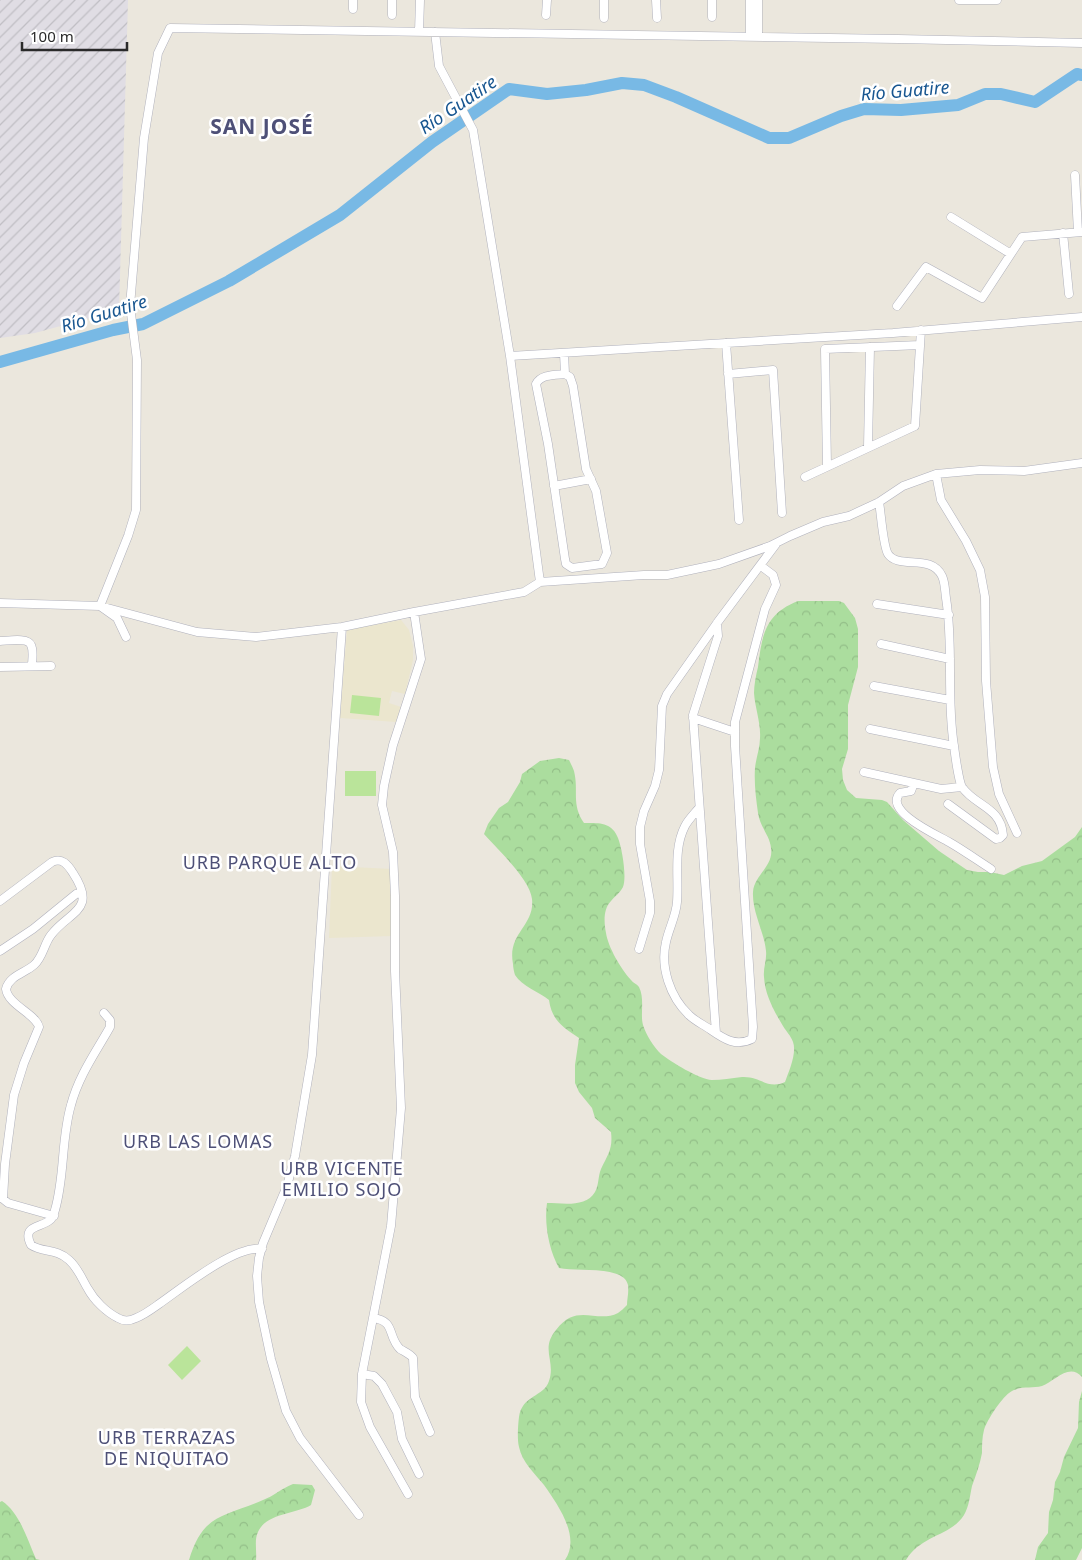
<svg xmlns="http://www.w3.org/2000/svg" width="1082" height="1560" viewBox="0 0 1082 1560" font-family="'Noto Sans',sans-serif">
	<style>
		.industrial { fill: url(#industrial-furrows) }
		.education { fill: #ebe6ce }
		.forest { fill: url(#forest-crowns) }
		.pitch { fill: #bae49a }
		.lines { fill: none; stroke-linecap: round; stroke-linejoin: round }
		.river { stroke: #78b9e5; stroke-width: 12 }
		.street-casing { stroke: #b0b1bc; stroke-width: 9 }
		.street { stroke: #fff; stroke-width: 8 }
		.labels { text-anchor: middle; stroke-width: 5; stroke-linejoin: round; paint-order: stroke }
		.water-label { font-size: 18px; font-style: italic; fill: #185690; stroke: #fff }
		.neighbourhood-label { font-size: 18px; letter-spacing: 1px; fill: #4e5077; stroke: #fff }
		.district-label { font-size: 21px; font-weight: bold; letter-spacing: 1px; fill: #4e5077; stroke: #fff }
	</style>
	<defs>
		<pattern id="industrial-furrows" width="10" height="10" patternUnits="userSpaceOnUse" patternTransform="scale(1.25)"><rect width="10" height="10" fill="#e0dde4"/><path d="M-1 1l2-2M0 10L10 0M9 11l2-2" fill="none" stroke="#c0bec4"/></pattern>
		<pattern id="forest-crowns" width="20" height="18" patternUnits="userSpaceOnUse" patternTransform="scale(1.25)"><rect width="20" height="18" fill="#abdd9e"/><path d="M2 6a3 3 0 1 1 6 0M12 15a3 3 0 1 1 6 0" fill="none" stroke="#93be88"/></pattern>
	</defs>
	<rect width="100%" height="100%" fill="#ebe7dd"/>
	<path class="industrial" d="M0,0H128L119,310L35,333L0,338Z"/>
	<path class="education" d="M401,620L409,630L413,646V660L405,694L392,691L389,703L401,707L396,722L340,718L347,630Z
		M332,866L392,869L393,936L329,938Z"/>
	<path class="forest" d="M798,601H839L844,603L855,618L858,629V667L848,705V749L842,769L843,780L847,790L856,798L882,800L887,802L903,820L939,851L967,870L978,872H990L1004,875L1022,866L1042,861L1075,837L1082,827V1377C1069,1362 1054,1382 1042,1386C1031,1389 1019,1385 1009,1393C1001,1399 987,1420 984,1430C982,1438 982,1445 982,1453C980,1464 976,1475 972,1486C970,1495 969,1507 964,1515C951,1536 921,1535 906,1560H565C581,1537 558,1505 544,1485C535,1474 522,1462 519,1447C517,1439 518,1425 519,1417C522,1395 544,1397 549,1381C556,1361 540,1349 556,1330C577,1302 596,1324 618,1313C621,1311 624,1308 627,1305C627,1299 629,1292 628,1285C624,1265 577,1272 559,1268C549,1250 544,1224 547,1203C562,1203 586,1208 595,1192C599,1185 598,1176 601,1169C608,1154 613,1149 611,1132L595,1118L592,1108L579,1092L575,1083V1065L579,1038C563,1027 552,1021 549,1000C539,992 522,986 515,975C514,972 513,967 513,964C507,933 535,926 532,899C530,879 497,849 484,834L488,824L499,808L508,802L520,782L522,774L540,761L559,758L569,760C571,764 573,768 574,771C579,791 571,804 584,823C599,823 612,822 618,838C622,848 627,877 623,887C620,893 615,896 611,901C603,909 604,923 606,933C608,947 621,969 631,980C633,983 637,984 639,987C645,999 640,1014 643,1025C646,1035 654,1047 661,1054C671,1062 699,1079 712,1080C722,1080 731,1078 742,1077C761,1076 767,1090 785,1082C789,1071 797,1053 793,1042C791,1036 786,1031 783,1026C774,1011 765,995 764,977C763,968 767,960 766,951C764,931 752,912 753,892C754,875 774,866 771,848C770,836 760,827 758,813C756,799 754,783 755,768C756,758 760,748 760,738C761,723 755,708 754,693C754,685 756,675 758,667C762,635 765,614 798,601Z
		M1082,1391V1548L1076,1560H1035L1038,1547L1048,1533L1049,1512L1053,1500L1055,1482L1060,1472L1064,1457L1078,1428L1079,1402Z
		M293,1484L312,1485L315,1490L311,1505C296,1514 266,1513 258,1532C254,1540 257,1551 256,1560H189C203,1513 224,1517 263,1500C274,1496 282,1488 293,1484Z
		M2,1501C20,1513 27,1539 36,1559L40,1560H0V1502Z"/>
	<path class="pitch" d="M352,695L381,698L379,716L350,713Z
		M345,771H376V796H345Z
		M187,1346L201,1361L182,1380L168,1365Z"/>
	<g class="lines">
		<path class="river" d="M0,362L113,330L143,324L229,281L340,215L432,142L509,89L547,94L586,90L622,83L644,85L676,97L769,138H789L841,116L864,109L901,110L958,105L985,94H1001L1035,102L1077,74L1082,75"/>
		<g class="street-casing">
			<path id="street" d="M656,0L657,18
				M750,0V36
				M758,0V37
				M959,0H997
				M353,9V0
				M392,15V0
				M546,15L547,0
				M712,17V0
				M604,18V0
				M419,32L420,0
				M435,32L439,66L473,130L510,356L540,582
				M1075,175L1078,232
				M951,217L1011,254
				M1063,233L1069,294
				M897,306L926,267L982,298L1022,237L1082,232
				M726,343L739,520
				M564,353L565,374
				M510,356L893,333L1082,317
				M565,374L570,377L573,386L586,469L596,491L607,553L602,564L572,568L566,564L565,559L548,444L536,384C541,374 555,375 565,374Z
				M728,374L773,370L782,513
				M868,447L870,347
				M827,466L825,349L920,345
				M936,474L941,500L966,541L980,570L985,597L986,681L993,767L999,794L1017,833
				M805,477L915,426L921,330
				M554,486L591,479
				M879,502C881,513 883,546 888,554C899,570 931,553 942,576C945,582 945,591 946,598C954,647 946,697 954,746C955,754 959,782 962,787C975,806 1001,807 1003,835L1000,838L996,839L948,804
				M0,603L100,606L197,632L256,637L342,627L414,612L524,592L540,582L644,575H667L719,564L770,546L790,536L823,522L849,516L879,502L903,486L936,474L980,470L1024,471L1082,463
				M877,604L949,615
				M342,627L312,1055L295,1156L287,1186L263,1243L259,1258L257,1276L259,1302L271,1359L286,1411L300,1438L359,1515
				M126,637L117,618L100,606L128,536L136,510L137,360L130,306L144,138L158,53L170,28L898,39L1082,43
				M0,641C7,641 28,637 31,645C34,651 32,660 32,666
				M881,644L950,659
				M0,667L51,666
				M874,686L950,700
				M693,718L735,732
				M870,729L954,746
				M864,772L941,789L962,787
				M914,783L911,791L900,793C883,811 937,835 949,842C963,850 977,860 991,869
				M699,808C694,814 688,820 685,826C673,849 679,877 677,902C676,916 669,928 666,942C660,967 670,997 689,1015C695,1021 704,1025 711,1030C724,1039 736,1047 752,1039L753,1027L735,746V722L765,609L776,585L773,575L761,566
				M0,901L52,862C62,857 68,865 73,873C98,911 69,911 51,935C44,944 43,957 34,965C25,973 9,976 6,989C8,1005 36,1014 39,1027L24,1063L14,1095L5,1164L3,1199L8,1203L54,1216
				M639,949L650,913V901L640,844V827L644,811L655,786L659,770L662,706L667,694L717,623L776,544
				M0,951L33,929L76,894L82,893
				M104,1013L110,1020V1027C96,1052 79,1075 71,1105C61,1139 65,1176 55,1210C54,1214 53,1218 50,1220C41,1228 21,1225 31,1245C43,1253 56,1248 69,1260C78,1268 82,1279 88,1289C94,1300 106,1312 118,1318C123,1321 130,1321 136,1318C144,1315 152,1309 159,1304C182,1288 235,1245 262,1249
				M716,1033L693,715L718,636L717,623
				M373,1318C396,1321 387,1336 400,1349C405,1352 410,1354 413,1358L415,1397L430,1432
				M362,1374L374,1376L382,1384L397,1412L402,1439L419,1474
				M408,1494L370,1427L361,1402L362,1374L391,1226L401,1108L395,971V896L393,852L382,805L384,786L393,745L421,659L414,612"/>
		</g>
		<use href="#street" class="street"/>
	</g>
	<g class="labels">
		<g class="water-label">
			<text transform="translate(905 91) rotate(-5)" y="6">Río Guatire</text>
			<text transform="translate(458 105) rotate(-34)" y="6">Río Guatire</text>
			<text transform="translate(104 314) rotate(-17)" y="6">Río Guatire</text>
		</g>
		<g class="neighbourhood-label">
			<text x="270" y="869">URB PARQUE ALTO</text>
			<text x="198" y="1148">URB LAS LOMAS</text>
			<text x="342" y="1175">URB VICENTE<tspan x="342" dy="21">EMILIO SOJO</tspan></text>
			<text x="167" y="1444">URB TERRAZAS<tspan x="167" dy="21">DE NIQUITAO</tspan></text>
		</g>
		<g class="district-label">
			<text x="262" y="134">SAN JOSÉ</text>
		</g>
	</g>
	<path d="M22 42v8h105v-8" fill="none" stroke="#2a2a2a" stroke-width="2.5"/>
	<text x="30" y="42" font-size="15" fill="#2a2a2a" stroke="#ffffff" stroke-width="4" paint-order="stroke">100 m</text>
</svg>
